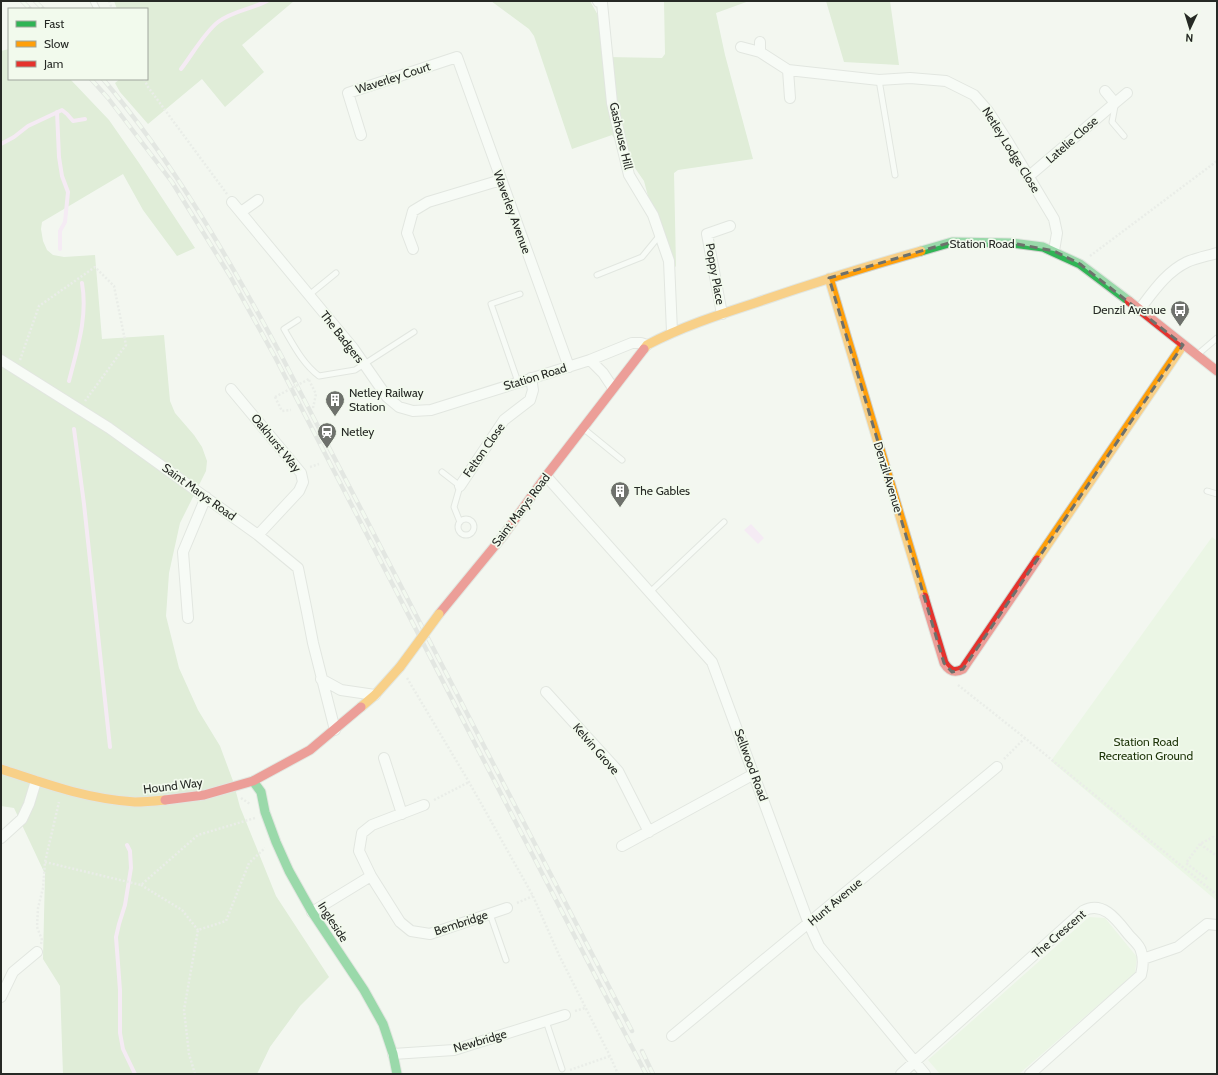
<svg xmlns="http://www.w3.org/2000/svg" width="1218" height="1075" viewBox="0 0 1218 1075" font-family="Cabin,sans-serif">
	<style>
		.green { fill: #e2f3d7 }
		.forest { fill: #c9dfba }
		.water { fill: #f8dbf8 }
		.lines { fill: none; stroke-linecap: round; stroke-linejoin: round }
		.stream { stroke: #f8dbf8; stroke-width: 4 }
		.lane-casing { stroke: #ced1cc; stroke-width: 7 }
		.street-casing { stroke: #ced1cc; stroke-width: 12 }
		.fast-casing { stroke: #ced1cc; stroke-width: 11 }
		.slow-casing { stroke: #ced1cc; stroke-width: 11 }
		.jam-casing { stroke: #ced1cc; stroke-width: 11 }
		.path { stroke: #dfe0dd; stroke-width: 2.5; stroke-dasharray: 2 2; stroke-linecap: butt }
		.lane { stroke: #fdfefd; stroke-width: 5 }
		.street { stroke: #fdfefd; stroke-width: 10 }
		.fast { stroke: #30b455; stroke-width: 9 }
		.slow { stroke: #ff9f0a; stroke-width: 9 }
		.jam { stroke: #e5322d; stroke-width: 9 }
		.rail-casing { stroke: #d1d2d0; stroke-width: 4.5 }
		.rail { stroke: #f2faed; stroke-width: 3; stroke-dasharray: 9; stroke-linecap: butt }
		.slow-bridge-casing { stroke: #ced1cc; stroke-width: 11; stroke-linecap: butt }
		.path-bridge { stroke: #dfe0dd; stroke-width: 2.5; stroke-dasharray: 2 2; stroke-linecap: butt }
		.slow-bridge { stroke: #ff9f0a; stroke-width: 9 }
		.marked { fill: none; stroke: #6e716c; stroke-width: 3; stroke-dasharray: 8 5; stroke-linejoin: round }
		.labels { text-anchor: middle; stroke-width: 3.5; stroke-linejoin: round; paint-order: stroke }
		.street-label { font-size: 12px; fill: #262925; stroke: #f2faed }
		.poi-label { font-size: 12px; fill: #262925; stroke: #f2faed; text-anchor: start }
		.park-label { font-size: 12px; fill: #1c3307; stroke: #f2faed }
	</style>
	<rect width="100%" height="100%" fill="#f3f7f0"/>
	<path class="green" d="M1212,537L1217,541V901L1051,761Z
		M1089,917L1105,918L1137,957L1135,973L1019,1074H940L928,1060Z"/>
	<path class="forest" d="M114,1H294L242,45L264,72L225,107L202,79L148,124L120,92L115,83L120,79H147V9H117Z
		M491,1H590L599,17L607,57L662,58L665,54L664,1H749L716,13L725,55L753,159L678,170L674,173L676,267L669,261L653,215L644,181L612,135L572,149L534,36L529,29Z
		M826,1H890L899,65L844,62Z
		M9,49V79H70L109,120L139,163L195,248L177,256L143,210L123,174L42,222L41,229L43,241L47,250L53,255L64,257L95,255L102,339L164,335L170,401L175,413L194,435L202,447L207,461L206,471L180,523L169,573L166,616L179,668L198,710L220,746L233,781L240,807L276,896L329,977L300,1006L270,1047L257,1074H63L60,986L43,959L45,874L14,808L1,806V51Z"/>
	<path class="water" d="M751,524L764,538L758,544L744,530Z"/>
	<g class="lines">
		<path class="stream" d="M181,69C192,55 204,33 218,22C232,11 252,9 267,1
			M57,112L59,157L62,176L68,192L65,222L60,231V249
			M1,144L14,137L28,126L62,110L67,114L73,121L85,119
			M69,381C77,349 88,317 82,283
			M74,429L84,504L110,747
			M127,845L130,851L131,868L125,905L119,924L116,937L120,990V1033L123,1049L135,1074"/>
		<g class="lane-casing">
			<path id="lane" d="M93,1L97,9
				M595,1L597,4L602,3
				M879,80L895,175
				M1115,106L1112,122L1124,136
				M597,275L642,257L660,235
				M309,295L336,273
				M298,320L284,329C294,346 303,364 319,376L355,370L414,332
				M1197,355L1217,338
				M518,382L491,304L520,294
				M584,429L622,460
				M442,472L460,486L454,507L460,522
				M1207,491L1217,494
				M458 527a8 8 0 1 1 16 0a8 8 0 1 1-16 0Z
				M650,592L724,522
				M490,914L506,960
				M546,1021L562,1069"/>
		</g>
		<g class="street-casing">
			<path id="street" d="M602,3L612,103L623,150L629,175L653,215L669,261L672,332
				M760,42V52L788,70
				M741,47L760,52
				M790,98L788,70L879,80L910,78L946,81L974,95L988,111L1008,142L1054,219L1057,233L1054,251
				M1115,103L1127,93
				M361,135L348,93L457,57L569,367
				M1028,177L1115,103L1105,91
				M232,202L353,348L387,397L399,407L413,411L431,410L590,360L632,343H641L647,345
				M241,212L258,200
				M413,249L407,233L413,211L428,202L501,180
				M1139,310C1153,292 1166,272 1187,262C1196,258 1207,256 1217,253
				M722,314L707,234L730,226
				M1,360L109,428L258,535L298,568L307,612L313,643L335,730
				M590,360L603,373L613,388
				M231,389L301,473L303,482L299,491L258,535
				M546,476L712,662L809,924L819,946L925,1074
				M460,486L504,420L530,400L533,390L531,378
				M188,618L183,552L206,497
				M321,679L341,690L375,695
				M546,692L618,771L649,832
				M384,758L402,814
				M424,805L372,825L362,833L359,851L371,876L400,922L411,931L430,934L507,908
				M1,838L22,819L29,804L36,781
				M622,846L754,774
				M312,912L371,876
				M1143,959L1178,947L1207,924L1217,925
				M1,997L13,972L37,952
				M672,1036L997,767
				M393,1054L454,1050L565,1015
				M901,1074L1083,911C1103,900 1117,920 1128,934C1132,939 1140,945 1141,951C1144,959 1143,967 1141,975L1030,1074"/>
		</g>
		<g class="fast-casing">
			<path id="fast" d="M921,251L952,242L1012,243L1043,247L1080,264L1129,301
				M253,781L261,792L265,812L276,842L289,871L312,912L364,990L383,1024L393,1054L397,1074"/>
		</g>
		<g class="slow-casing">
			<path id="slow" d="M829,278L924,597
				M644,349L647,345C681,327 718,315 755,303C810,284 865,267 921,251
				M1037,560L1183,345
				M361,707L375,695L400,667
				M1,769C46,784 87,799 135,802C145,802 155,801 165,800"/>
		</g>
		<g class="jam-casing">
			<path id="jam" d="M1129,301L1217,371
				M924,597L944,663C949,671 954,674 963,669L1037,560
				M439,614L503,536L546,476L644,349
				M165,800L204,795L253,781L310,750L361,707"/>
		</g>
		<path class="path" d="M109,1L112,9
			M144,79L148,87L227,194
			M1090,256L1217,161
			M20,360L39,306L95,267L114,286L126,345L85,401
			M309,380L316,394L313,408
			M275,397L282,411L291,410
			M310,467L319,464
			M407,678L469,782L533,896L559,955L610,1056L618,1074
			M958,685L1025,738L1217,895
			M1004,759L1025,738
			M241,798L250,804
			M434,800L469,782
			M1217,840L1213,837L1200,844L1217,856
			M1200,844L1186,863L1207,879
			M45,862L141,885L198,835L255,818
			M141,885L182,910L198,930
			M517,903L533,896
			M41,944L42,940L37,927L38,908L43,888L45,862L59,802
			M575,1011L585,1008
			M570,1070L610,1056
			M195,1074L189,1054L184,1010L198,930L226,921L249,863L265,848"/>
		<use href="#lane" class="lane"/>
		<use href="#street" class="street"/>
		<use href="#fast" class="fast"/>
		<use href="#slow" class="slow"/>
		<use href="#jam" class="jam"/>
		<g class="rail-casing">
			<path id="rail" d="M22,1L30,9
				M35,1L43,9
				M91,79L108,98L172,182L230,276L275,357L646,1074
				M103,79C174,163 229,259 281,355L632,1031
				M642,1051L653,1074"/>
		</g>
		<use href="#rail" class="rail"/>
		<g class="slow-bridge-casing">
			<path id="slow-bridge" d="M400,667L439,614"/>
		</g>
		<path class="path-bridge" d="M275,397L309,379"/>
		<use href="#slow-bridge" class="slow-bridge"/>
	</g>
	<path d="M0 0H1218V1075H0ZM952,242L1012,243L1054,251L1080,264L1183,345L963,669L952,672L944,663L829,278Z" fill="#f3f7f0" fill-opacity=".55" fill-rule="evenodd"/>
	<path class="marked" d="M952,242L1012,243L1054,251L1080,264L1183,345L963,669L952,672L944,663L829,278Z"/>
	<defs>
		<g id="bus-pin" transform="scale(1)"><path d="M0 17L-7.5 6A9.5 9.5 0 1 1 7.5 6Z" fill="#6e716c" stroke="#f2faed"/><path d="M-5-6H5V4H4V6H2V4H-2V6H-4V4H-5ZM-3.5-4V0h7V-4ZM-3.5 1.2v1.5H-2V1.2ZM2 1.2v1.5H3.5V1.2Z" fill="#fff"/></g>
		<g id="building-pin" transform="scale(1)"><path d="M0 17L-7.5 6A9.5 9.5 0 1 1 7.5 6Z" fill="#6e716c" stroke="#f2faed"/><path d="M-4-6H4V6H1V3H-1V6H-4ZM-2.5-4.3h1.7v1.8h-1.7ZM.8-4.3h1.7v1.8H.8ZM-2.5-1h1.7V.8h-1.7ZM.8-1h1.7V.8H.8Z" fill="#fff"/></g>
		<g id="station-pin" transform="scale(1)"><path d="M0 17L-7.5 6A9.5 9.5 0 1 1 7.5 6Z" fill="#6e716c" stroke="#f2faed"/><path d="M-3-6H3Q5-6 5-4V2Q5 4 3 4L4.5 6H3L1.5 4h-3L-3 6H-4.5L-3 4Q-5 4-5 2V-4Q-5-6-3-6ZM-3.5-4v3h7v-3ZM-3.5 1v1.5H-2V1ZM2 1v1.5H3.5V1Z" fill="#fff"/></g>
	</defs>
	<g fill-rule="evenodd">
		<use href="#bus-pin" x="1180" y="310"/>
		<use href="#building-pin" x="335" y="400"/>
		<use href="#station-pin" x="327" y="432"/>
		<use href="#building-pin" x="620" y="491"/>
	</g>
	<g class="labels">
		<g class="street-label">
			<text transform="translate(393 78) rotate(-18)" y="4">Waverley Court</text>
			<text transform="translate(621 136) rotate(77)" y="4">Gashouse Hill</text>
			<text transform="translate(1072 140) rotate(-41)" y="4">Latelie Close</text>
			<text transform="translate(1011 150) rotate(58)" y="4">Netley Lodge Close</text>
			<text transform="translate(512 212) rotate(70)" y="4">Waverley Avenue</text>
			<text x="982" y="248">Station Road</text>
			<text transform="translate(715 274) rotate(80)" y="4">Poppy Place</text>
			<text transform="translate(342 337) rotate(52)" y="4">The Badgers</text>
			<text transform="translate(535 377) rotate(-17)" y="4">Station Road</text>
			<text transform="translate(276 443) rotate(51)" y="4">Oakhurst Way</text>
			<text transform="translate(484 450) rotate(-55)" y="4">Felton Close</text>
			<text transform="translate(888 477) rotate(73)" y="4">Denzil Avenue</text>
			<text transform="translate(199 492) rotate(36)" y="4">Saint Marys Road</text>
			<text transform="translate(521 510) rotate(-53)" y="4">Saint Marys Road</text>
			<text transform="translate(596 749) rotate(49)" y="4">Kelvin Grove</text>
			<text transform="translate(751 765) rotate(70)" y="4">Sellwood Road</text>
			<text transform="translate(173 786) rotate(-7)" y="4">Hound Way</text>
			<text transform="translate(835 902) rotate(-40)" y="4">Hunt Avenue</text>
			<text transform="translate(333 922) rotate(57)" y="4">Ingleside</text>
			<text transform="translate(461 923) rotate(-18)" y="4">Bembridge</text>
			<text transform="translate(1059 934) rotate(-41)" y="4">The Crescent</text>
			<text transform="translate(480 1041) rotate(-16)" y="4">Newbridge</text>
		</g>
		<g class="poi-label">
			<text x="1166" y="314" text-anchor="end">Denzil Avenue</text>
			<text x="349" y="397">Netley Railway<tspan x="349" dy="14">Station</tspan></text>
			<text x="341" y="436">Netley</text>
			<text x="634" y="495">The Gables</text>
		</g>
		<g class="park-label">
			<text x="1146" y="746">Station Road<tspan x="1146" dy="14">Recreation Ground</tspan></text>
		</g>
	</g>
	<rect width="1218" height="1075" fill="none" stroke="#262925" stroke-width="4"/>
	<rect x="8" y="8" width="140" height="72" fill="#f2faed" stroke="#a0a69d"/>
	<rect x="16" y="21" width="20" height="6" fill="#30b455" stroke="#a0a69d"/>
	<text x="44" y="28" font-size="12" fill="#262925">Fast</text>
	<rect x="16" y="41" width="20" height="6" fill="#ff9f0a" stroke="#a0a69d"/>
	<text x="44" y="48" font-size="12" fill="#262925">Slow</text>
	<rect x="16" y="61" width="20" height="6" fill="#e5322d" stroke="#a0a69d"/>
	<text x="44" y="68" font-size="12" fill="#262925">Jam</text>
	<g transform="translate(1190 28) rotate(184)" stroke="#f2faed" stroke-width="3" paint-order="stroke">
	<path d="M0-3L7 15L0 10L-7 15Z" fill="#262925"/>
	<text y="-6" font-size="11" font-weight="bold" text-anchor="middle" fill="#262925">N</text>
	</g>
</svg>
